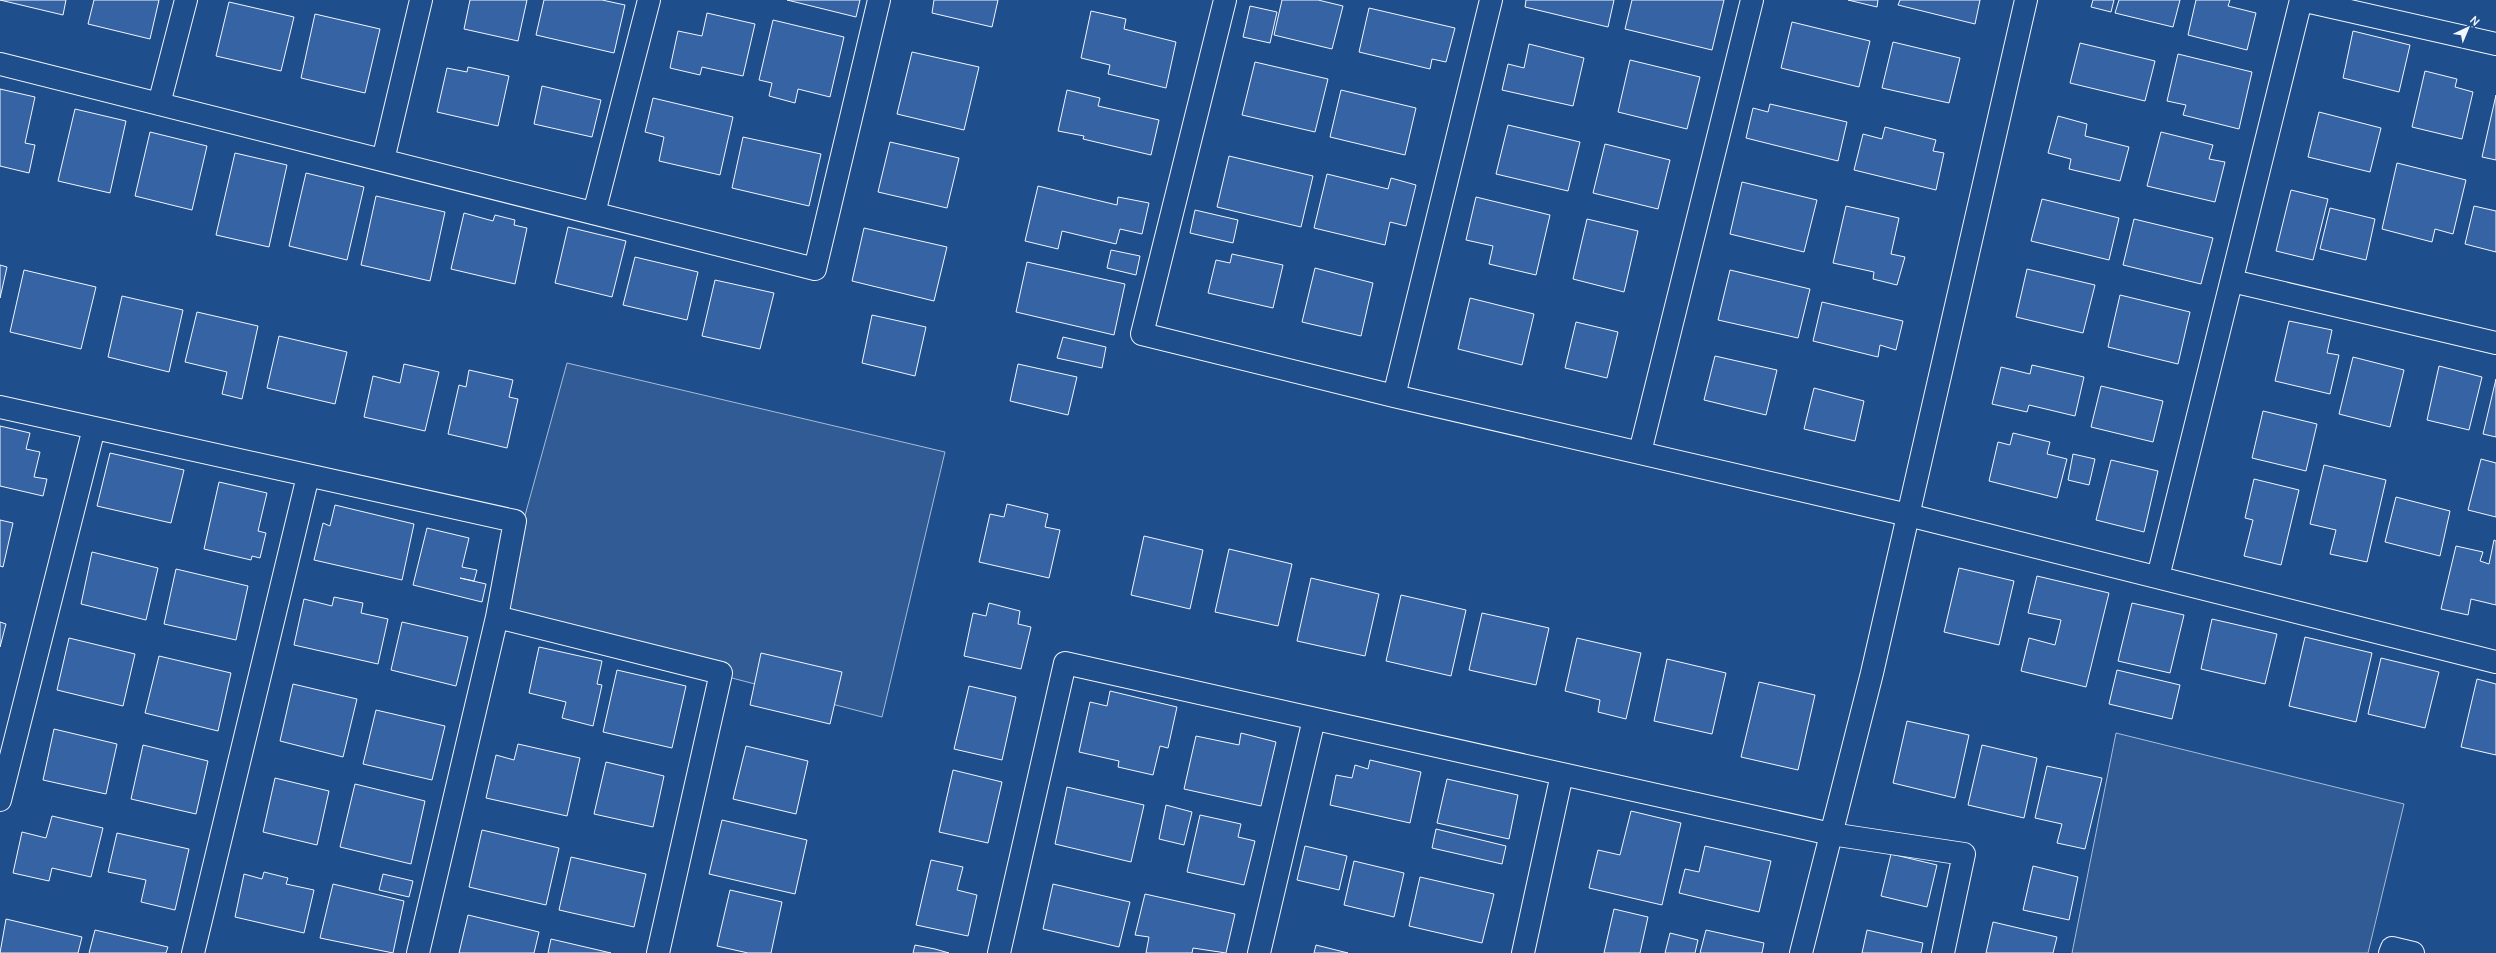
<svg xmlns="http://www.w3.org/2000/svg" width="2496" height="953" viewBox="0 0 2496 953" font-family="Manrope,sans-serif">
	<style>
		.green { fill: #305b95; stroke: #a8bbd7 }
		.building { fill: #3563a3; stroke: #f2f6ff }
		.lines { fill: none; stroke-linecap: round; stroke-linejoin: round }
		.street-casing { stroke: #f2f6ff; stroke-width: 24 }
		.secondary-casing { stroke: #f2f6ff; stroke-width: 24 }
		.street { stroke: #1f4e8c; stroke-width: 22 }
		.secondary { stroke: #1f4e8c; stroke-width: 22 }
	</style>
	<rect width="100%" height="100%" fill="#1f4e8c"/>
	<path class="green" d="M567,363L945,452L882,717L497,617Z
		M2116,733L2404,804L2368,953H2072Z"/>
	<path class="building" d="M0,0H66L63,15Z
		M94,0H159L150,39L88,24Z
		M470,0H527L518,41L464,29Z
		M544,0H602L625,5L614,53L536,35Z
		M787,0H860L856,17Z
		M934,0H998L992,27L932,13Z
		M1282,0H1318L1343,6L1332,49L1274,35Z
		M1526,0H1614L1608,27L1525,7Z
		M1632,0H1724L1712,50L1625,29Z
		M1848,0H1878L1877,7Z
		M1900,0H1980L1975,24L1898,5Z
		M2093,0H2114L2111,12L2091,7Z
		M2119,0H2180L2173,27L2115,13Z
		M2196,0H2230L2228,6L2256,13L2247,50L2188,35Z
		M229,2L294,17L281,71L216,56Z
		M1250,6L1277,12L1270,43L1243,37Z
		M1369,8L1455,28L1446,62L1432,59L1430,69L1359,52Z
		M1091,11L1126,19L1124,29L1176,42L1166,88L1108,74L1110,65L1081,58Z
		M707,13L755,24L743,76L702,67L700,75L670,68L678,31L702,36Z
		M315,14L380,29L365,93L301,78Z
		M773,20L844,37L830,97L798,89L795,103L769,96L772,83L759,80Z
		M1792,22L1870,41L1859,87L1781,68Z
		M2353,31L2410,45L2399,92L2343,78Z
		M1893,42L1960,58L1949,103L1882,88Z
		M2080,43L2155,61L2145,101L2070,83Z
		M1529,44L1584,58L1573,106L1502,90L1508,64L1524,68Z
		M912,52L979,67L964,130L897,114Z
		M2178,54L2252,72L2239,129L2183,115L2186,105L2167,101Z
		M1630,60L1700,77L1687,129L1618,112Z
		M1255,62L1328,79L1315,132L1242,115Z
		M468,67L509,76L498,126L437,112L447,68L467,72Z
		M2425,71L2457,79L2455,87L2473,92L2462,139L2412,127Z
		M542,86L601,100L592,137L534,124Z
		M0,89L35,97L25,143L35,145L29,173L0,166Z
		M1067,90L1100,98L1098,106L1159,120L1151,155L1083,139L1084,136L1058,131Z
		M1341,90L1416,108L1405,155L1330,137Z
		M2496,95V160L2482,157Z
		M653,98L733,117L720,175L659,161L664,137L645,132Z
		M1770,104L1847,122L1838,161L1746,138L1753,108L1768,112Z
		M75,109L126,121L110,193L58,181Z
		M2319,112L2381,128L2370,172L2308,157Z
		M2058,116L2087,124L2085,136L2129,147L2120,181L2069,169L2071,159L2048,153Z
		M1508,125L1580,142L1568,191L1496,174Z
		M1885,127L1936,140L1933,151L1944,153L1936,190L1854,170L1863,134L1882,139Z
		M150,132L207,146L192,210L135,196Z
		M2161,132L2213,145L2209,159L2225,162L2215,202L2147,186Z
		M743,137L821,154L809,206L732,188Z
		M890,142L959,158L947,208L878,192Z
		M1605,144L1670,160L1658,209L1593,193Z
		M235,153L287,165L269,247L216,235Z
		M1229,156L1313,176L1301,227L1217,207Z
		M2397,163L2466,180L2453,234L2435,229L2432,242L2382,229Z
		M306,173L364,187L347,260L289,246Z
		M1327,174L1388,189L1391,178L1416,185L1406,226L1390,222L1385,245L1314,228Z
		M1742,182L1817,200L1804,252L1730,234Z
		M1038,186L1117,205L1118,197L1149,203L1142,234L1120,229L1116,244L1062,231L1058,249L1025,241Z
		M2291,190L2328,199L2313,260L2276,251Z
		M376,196L445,212L430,281L361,265Z
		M1476,197L1550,215L1536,275L1489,264L1493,246L1466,240Z
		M2042,199L2119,218L2109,260L2031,241Z
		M1846,206L1899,218L1891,254L1905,257L1897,285L1873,279L1874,272L1833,263Z
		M2474,206L2496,211V252L2465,244Z
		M2330,208L2375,219L2366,260L2320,249Z
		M1195,210L1238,220L1233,243L1190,233Z
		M464,213L493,221L495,215L515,220L514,225L527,228L515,284L451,269Z
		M1587,219L1638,231L1624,292L1573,279Z
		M2134,219L2213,238L2201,284L2123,265Z
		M568,227L626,241L612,297L555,283Z
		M864,228L947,247L934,301L852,281Z
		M1111,250L1140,256L1136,275L1107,268Z
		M1232,254L1283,265L1273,308L1208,293L1216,260L1230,263Z
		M635,257L698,272L687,320L623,305Z
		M1027,262L1125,284L1114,335L1016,312Z
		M0,265L7,267L0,298Z
		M1315,268L1373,283L1361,336L1302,322Z
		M2027,269L2095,285L2083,333L2016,317Z
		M24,270L96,287L81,349L10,332Z
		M1730,270L1810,289L1798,338L1718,320Z
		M715,280L774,293L760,349L702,336Z
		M2120,295L2190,312L2178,364L2108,347Z
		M122,296L183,310L169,372L108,357Z
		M1470,298L1534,314L1522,365L1458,349Z
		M1822,302L1903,321L1896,350L1880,345L1878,357L1813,341Z
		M197,312L258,326L242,399L222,394L227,372L185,362Z
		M872,315L926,327L915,376L862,363Z
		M2289,321L2332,330L2327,353L2339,355L2330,394L2275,381Z
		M1576,322L1618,332L1607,378L1565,368Z
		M279,336L347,352L335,404L267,388Z
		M1063,337L1106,347L1102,368L1057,358Z
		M1715,356L1777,370L1766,415L1704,400Z
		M2353,357L2404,370L2390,427L2339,414Z
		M404,364L439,372L425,431L364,417L373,376L400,383Z
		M1018,364L1077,377L1068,415L1010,401Z
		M2032,365L2084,377L2075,416L2029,405L2027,412L1992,404L2001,367L2030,374Z
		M2439,366L2482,377L2469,430L2427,420Z
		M469,370L513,380L509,397L518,399L507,448L448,434L459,385L466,387Z
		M2496,379V437L2483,434Z
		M2101,386L2163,401L2153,442L2091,427Z
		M1814,388L1864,401L1855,441L1804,429Z
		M2263,411L2317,424L2306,471L2252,458Z
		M0,426L30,433L26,449L40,452L34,477L47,479L43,496L0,486Z
		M2013,433L2050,442L2047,454L2067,459L2057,498L1989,481L1998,442L2010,445Z
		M110,453L184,470L171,523L97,506Z
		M2073,454L2095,459L2089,485L2068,480Z
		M2481,459L2496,463V517L2468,510Z
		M2111,460L2158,471L2144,532L2096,520Z
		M2324,465L2386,480L2367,562L2330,554L2336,530L2310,524Z
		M2254,479L2299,490L2281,565L2244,556L2253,520L2245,518Z
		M219,482L267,493L258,531L266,533L260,558L252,556L251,560L204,549Z
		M2396,497L2450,511L2440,556L2385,542Z
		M1007,504L1048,514L1045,527L1060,530L1049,578L979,562L990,514L1004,517Z
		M335,505L414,524L402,580L314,560L323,523L330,526Z
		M0,520L13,523L3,567L0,566Z
		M427,528L469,538L462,567L477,570L474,581L460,578L486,584L482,602L413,585Z
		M1144,536L1203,550L1190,609L1131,595Z
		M2494,540L2496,541V605L2471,599L2468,615L2441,609L2456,546L2483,552L2480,561L2489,564Z
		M1229,549L1292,564L1278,626L1215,612Z
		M92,552L158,568L146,620L81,604Z
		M1959,568L2014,581L1999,645L1944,632Z
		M176,569L248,586L236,640L164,624Z
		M2037,576L2109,593L2086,687L2021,671L2029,638L2055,645L2061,620L2028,613Z
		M1311,578L1379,594L1365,656L1297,641Z
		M1401,595L1466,610L1451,676L1386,661Z
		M334,597L363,603L361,613L388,619L378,664L294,645L304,599L332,606Z
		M989,603L1020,611L1018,624L1031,627L1021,669L964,656L973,613L986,616Z
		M2132,603L2184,615L2170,673L2118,661Z
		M1482,613L1549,628L1536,685L1469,670Z
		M2212,619L2277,634L2265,684L2201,669Z
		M0,622L6,624L0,647Z
		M402,622L468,637L456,686L391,670Z
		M2305,637L2372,653L2356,722L2289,706Z
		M69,638L135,654L123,706L57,690Z
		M1577,638L1641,653L1626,719L1598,712L1600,700L1565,691Z
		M539,647L602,661L597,684L602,685L593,726L562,718L566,702L529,693Z
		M761,653L842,672L830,724L750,705Z
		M159,656L231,673L218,731L145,713Z
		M2381,658L2439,672L2425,728L2368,714Z
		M1667,659L1726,673L1712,734L1654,721Z
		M617,670L686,686L672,748L603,732Z
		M2117,670L2180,685L2172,719L2109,704Z
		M2477,679L2496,684V755L2461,747Z
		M1759,682L1815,695L1798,770L1741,757Z
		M293,684L357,699L343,757L280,741Z
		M969,686L1016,697L1002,760L954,749Z
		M1110,691L1177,707L1168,748L1160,746L1153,775L1118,767L1119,761L1079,752L1090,702L1107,706Z
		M376,710L445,726L432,780L363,764Z
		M1907,721L1969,735L1955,798L1893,783Z
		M54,729L117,744L106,794L43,780Z
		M1241,733L1276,742L1261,806L1184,789L1196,736L1239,745Z
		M518,744L580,758L567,816L486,798L496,755L514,760Z
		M143,745L208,761L196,814L131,799Z
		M1982,745L2037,758L2024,818L1968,805Z
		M746,746L808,761L796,814L733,799Z
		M1370,760L1421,772L1410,823L1330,805L1336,775L1352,778L1355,765L1368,769Z
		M606,762L664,776L653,827L594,814Z
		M2047,766L2102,778L2085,849L2057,843L2062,824L2035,818Z
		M953,770L1002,782L988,843L939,832Z
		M275,778L329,791L317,845L263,832Z
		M1447,779L1518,795L1509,839L1437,823Z
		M355,784L425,801L411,864L340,847Z
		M1067,787L1144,805L1131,862L1055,844Z
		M1166,805L1192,812L1184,845L1159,839Z
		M1631,811L1681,823L1662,905L1589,888L1598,850L1620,855Z
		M1200,815L1241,824L1238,837L1255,841L1244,885L1187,872Z
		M52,816L103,828L91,877L52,868L49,881L13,873L22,832L46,838Z
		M722,820L807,840L795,894L709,874Z
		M1436,829L1506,846L1502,864L1432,848Z
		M482,830L559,848L546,905L469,887Z
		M117,833L189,849L175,910L141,902L146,880L108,872Z
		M1305,846L1347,856L1339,890L1297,880Z
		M1705,846L1771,861L1759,912L1679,893L1685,869L1699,872Z
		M1891,854L1937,865L1927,907L1881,896Z
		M571,857L646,874L634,927L559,910Z
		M931,860L963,867L957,890L977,895L968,936L916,925Z
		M1354,861L1404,873L1394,917L1344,905Z
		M2033,866L2078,877L2069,920L2023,910Z
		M264,872L288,878L286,884L314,890L304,933L235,917L244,874L262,879Z
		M383,874L413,881L409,897L379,890Z
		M1420,877L1494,894L1482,943L1409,926Z
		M333,884L404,901L393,953L320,938Z
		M1053,884L1130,902L1119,947L1043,929Z
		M730,890L782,902L771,953H748L717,946Z
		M1145,894L1235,914L1226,953L1193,948L1192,953H1146L1149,937L1135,935Z
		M1614,909L1648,917L1640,953H1604Z
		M468,915L539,932L534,953H459Z
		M6,919L82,937L78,953H0Z
		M1993,922L2057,937L2053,953H1986Z
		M95,930L168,947L166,953H89Z
		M1706,930L1764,943L1762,953H1700Z
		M1867,930L1923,943L1921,953H1862Z
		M1670,933L1698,940L1695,953H1665Z
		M551,939L611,953H548Z
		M915,945L935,949L949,953H913Z
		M1316,945L1348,953H1314Z"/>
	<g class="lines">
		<g class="street-casing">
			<path id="street" d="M1225,0L1142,334L1394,396L1908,515L2496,662
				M2301,0L2496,44
				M0,64L815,269L879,0
				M159,104L186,0
				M383,160L421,0
				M594,213L649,0
				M2232,281L2496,343
				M1394,396L1491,0
				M0,407L515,521L497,617L418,953
				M1640,452L1752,0
				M2158,577L2301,0
				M497,617L721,673L658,953
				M0,800L94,428
				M193,953L308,476
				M999,953L1065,663L1831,834L1964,854L1943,953
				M1259,953L1314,719
				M1523,953L1562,774
				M2390,953L2392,948L2413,953"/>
		</g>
		<g class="secondary-casing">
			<path id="secondary" d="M1801,953L1872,673L2026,0"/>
		</g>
		<use href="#street" class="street"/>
		<use href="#secondary" class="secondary"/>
	</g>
	<g transform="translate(2468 28) rotate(44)" stroke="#1f4e8c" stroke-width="3" paint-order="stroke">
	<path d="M0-3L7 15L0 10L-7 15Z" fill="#f2f6ff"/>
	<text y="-6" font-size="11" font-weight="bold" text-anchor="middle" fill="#f2f6ff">N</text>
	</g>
</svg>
